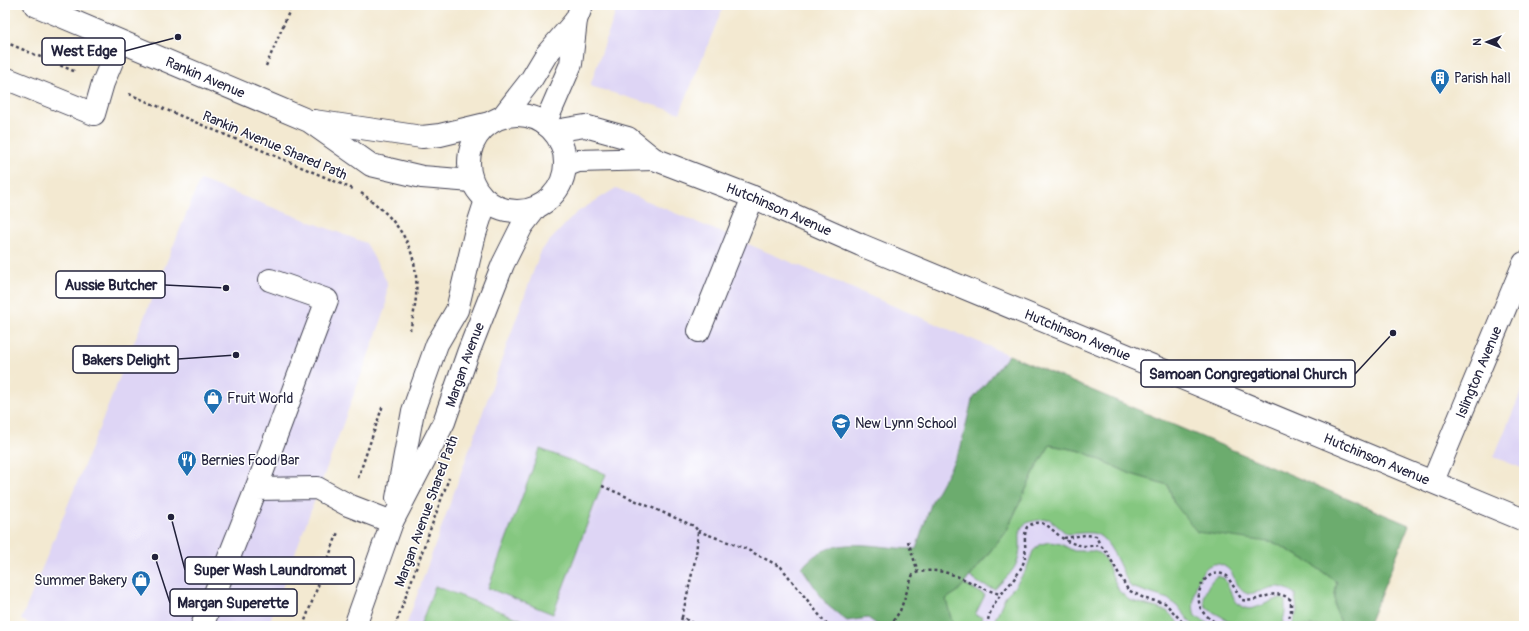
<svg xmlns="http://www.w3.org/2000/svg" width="1529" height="631" viewBox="0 0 1529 631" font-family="Pangolin,sans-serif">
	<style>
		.built { fill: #ded5f5 }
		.green { fill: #85c780; stroke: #54745e }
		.forest { fill: #6cac6e; stroke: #476754 }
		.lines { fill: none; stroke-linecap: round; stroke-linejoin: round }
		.minor-casing { stroke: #414052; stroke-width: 24 }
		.major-casing { stroke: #414052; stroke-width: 24 }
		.path { stroke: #414052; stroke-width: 2.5; stroke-dasharray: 3 3; stroke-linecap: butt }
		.minor { stroke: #fff; stroke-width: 22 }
		.major { stroke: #fff; stroke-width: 22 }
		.labels { text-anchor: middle; stroke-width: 3; stroke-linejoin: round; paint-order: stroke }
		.street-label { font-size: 14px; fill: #22223b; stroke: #fff }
		.poi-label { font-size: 14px; fill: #22223b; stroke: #fff; text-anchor: start }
		.leader { fill: none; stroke: #22223b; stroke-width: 1.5 }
		.callout-dot { fill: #22223b; stroke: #fff; stroke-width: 1.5 }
		.callout { fill: #fff; stroke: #22223b; stroke-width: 1.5 }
		.callout-label { font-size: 15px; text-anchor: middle; font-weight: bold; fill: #22223b }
	</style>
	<rect width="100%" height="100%" fill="#fff"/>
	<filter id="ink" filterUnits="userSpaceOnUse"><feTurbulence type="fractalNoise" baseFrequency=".025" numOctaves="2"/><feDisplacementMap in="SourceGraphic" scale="8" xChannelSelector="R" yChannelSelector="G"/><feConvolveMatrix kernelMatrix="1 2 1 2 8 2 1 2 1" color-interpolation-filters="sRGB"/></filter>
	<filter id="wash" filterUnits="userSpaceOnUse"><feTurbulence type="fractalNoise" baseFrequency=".012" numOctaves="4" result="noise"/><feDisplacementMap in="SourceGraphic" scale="16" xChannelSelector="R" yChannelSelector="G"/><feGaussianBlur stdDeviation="0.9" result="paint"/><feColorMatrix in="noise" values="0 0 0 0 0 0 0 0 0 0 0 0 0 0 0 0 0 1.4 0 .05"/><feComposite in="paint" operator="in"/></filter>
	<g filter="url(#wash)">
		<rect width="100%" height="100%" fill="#f3e9d1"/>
		<path class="built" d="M618,5H724L680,113L590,86Z
			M200,180L366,243L387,282L386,308L268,626H36L21,620Z
			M616,188L1409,525L1368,626H406L541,250L576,213Z
			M1524,385V469L1494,457Z"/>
		<path class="green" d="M1050,445L1081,451L1131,474L1168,485L1174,503L1243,537L1275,543L1306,560L1337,582C1335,591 1334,601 1336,611C1338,617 1341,619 1341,626H1292L1297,611L1295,594C1274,579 1268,592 1247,594C1244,591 1241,589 1238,585C1233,578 1233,571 1224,566C1200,553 1189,600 1195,616L1213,626H1194L1179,608L1168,599L1131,587C1121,573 1111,535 1092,533C1084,532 1075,534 1067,534L1049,519C1005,522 1027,535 1017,562C1013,573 1002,581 995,589L982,585L970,577L1007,530L1036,468Z
			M540,449L606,474L553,614L488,588Z
			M1050,542L1061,544L1074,551H1092L1100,553L1105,559L1119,591L1129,600L1167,611L1182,626H992L1006,595L1015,586L1026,570L1033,551L1041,544Z
			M1217,576L1224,578C1230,589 1236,613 1254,608C1263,606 1271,600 1281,598L1285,601V613L1282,626H1238L1208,609C1198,601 1209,581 1217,576Z
			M964,584L985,595L975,615L982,617L981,626H953L946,599L957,592Z
			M435,586L538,626H420Z"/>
		<path class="forest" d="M1009,355L1409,525L1368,626H1341C1341,619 1338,617 1336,611C1334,601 1335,591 1337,582L1306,560L1275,543L1197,532L1174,503L1168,485L1131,474L1081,451L1050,445L1036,468L1007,530L964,584L957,592L946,599L953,626H879L868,618L847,621L827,605L802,568C831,531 876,549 916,549L932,501L960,450L972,400Z"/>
	</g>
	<g filter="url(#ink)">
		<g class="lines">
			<g class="minor-casing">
				<g id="minor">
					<path d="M5,78L94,114L103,83L120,42"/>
					<path id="s1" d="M554,131L585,126L628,138L654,159L753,197L861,245L1524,520"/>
					<path d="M565,166L578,161L654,159"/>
					<path d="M699,331L753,197"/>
					<path id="s2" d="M1433,481L1524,263"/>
					<path d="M256,489L327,300L270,280"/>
					<path d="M202,626L256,489L317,488L348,505L392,522"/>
				</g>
			</g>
			<g class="major-casing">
				<g id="major">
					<path id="s3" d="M35,5L309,121L371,165L422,177L472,181"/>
					<circle cx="517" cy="163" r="48"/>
					<path d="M503,116L531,80L546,55L576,20"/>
					<path d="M314,121L422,137L440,135L490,123"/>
					<path d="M545,124L571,64L576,20L582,5"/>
					<path d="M397,498L413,411L437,344L457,310L475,234L486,200"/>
					<path id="s4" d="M355,626L392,522L444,422L468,353L503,264L522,226L536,208"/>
				</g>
			</g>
			<path class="path" d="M5,42L76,72
				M266,66L292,5
				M129,94L353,189
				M361,193C413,229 426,269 410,330
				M358,478L383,405
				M602,486L694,526L698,531L696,556L682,617L698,626
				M698,531L744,548L781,567L828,626
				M1064,538L1085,535L1096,536L1100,545
				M908,541L918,572
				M303,626L338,532
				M395,626L449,478
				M680,626L682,617
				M890,626L900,611L913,574C947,562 969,586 1000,594
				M987,626C991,594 1015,587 1024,561C1028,550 1022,539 1027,527C1045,514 1054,535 1067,541C1078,546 1088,547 1100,545L1106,551L1128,590L1146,599L1165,603L1186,626
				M1218,626C1213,619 1205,617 1201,609C1193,591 1207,565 1227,576L1242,600C1261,604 1273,585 1291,600V611L1287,626"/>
			<use href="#minor" class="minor"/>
			<use href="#major" class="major"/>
		</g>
	</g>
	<defs>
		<g id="building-pin" transform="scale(1)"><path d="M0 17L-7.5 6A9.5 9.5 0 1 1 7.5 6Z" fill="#1f6fb2" stroke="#fff"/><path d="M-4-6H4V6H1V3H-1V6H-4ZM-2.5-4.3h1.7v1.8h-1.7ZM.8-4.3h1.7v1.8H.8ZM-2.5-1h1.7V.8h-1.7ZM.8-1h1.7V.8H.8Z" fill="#fff"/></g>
		<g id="shop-pin" transform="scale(1)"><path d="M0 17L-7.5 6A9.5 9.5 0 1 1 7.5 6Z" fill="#1f6fb2" stroke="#fff"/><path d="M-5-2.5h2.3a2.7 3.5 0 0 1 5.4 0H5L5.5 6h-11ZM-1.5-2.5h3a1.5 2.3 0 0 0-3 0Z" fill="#fff"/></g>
		<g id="school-pin" transform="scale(1)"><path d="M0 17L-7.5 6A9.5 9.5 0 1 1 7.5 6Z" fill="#1f6fb2" stroke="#fff"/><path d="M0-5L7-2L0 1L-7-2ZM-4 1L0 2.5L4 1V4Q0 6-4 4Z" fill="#fff"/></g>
		<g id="restaurant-pin" transform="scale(1)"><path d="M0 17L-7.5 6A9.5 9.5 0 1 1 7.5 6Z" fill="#1f6fb2" stroke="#fff"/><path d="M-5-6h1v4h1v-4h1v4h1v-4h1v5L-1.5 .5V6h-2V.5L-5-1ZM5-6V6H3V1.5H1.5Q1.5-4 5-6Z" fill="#fff"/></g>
	</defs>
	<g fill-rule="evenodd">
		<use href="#building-pin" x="1440" y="78"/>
		<use href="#shop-pin" x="213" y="398"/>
		<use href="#school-pin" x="841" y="423"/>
		<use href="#restaurant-pin" x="187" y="460"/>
		<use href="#shop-pin" x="141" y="580"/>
	</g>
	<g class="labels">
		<g class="street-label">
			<text dy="5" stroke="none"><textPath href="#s3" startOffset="185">Rankin Avenue</textPath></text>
			<text transform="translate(275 145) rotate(23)" y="5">Rankin Avenue Shared Path</text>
			<text dy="5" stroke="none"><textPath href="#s1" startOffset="244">Hutchinson Avenue</textPath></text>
			<text dy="5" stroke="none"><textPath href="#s1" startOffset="568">Hutchinson Avenue</textPath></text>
			<text dy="5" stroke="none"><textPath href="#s4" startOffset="284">Margan Avenue</textPath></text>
			<text dy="5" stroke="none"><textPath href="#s2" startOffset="118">Islington Avenue</textPath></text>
			<text dy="5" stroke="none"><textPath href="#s1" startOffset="892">Hutchinson Avenue</textPath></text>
			<text transform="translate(426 511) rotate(-70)" y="5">Margan Avenue Shared Path</text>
		</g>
		<g class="poi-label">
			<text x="1454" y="83">Parish hall</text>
			<text x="227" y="403">Fruit World</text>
			<text x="855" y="428">New Lynn School</text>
			<text x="201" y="465">Bernies Food Bar</text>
			<text x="127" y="585" text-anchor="end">Summer Bakery</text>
		</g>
	</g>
	<path class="leader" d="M178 37L125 51M226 288L165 285M236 355L178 359M1393 333L1355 374M171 517L185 570M155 557L170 603"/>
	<g class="callout-dot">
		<circle cx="178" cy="37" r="4"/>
		<circle cx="226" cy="288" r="4"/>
		<circle cx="236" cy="355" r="4"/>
		<circle cx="1393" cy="333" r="4"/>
		<circle cx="171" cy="517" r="4"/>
		<circle cx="155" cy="557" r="4"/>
	</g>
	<g class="callout">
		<rect x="42" y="38" width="83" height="27" rx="4"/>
		<rect x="56" y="271" width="109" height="27" rx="4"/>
		<rect x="73" y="346" width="105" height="27" rx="4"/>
		<rect x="1141" y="360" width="214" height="27" rx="4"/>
		<rect x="185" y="557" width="169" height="27" rx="4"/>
		<rect x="170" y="589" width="127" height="27" rx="4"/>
	</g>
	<g class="callout-label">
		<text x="84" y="56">West Edge</text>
		<text x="111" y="290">Aussie Butcher</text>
		<text x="126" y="365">Bakers Delight</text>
		<text x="1248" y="379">Samoan Congregational Church</text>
		<text x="270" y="575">Super Wash Laundromat</text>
		<text x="233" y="608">Margan Superette</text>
	</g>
	<rect width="1529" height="631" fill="none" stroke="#fff" stroke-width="20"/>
	<g transform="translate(1487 42) rotate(270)" stroke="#ffffff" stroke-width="3" paint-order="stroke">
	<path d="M0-3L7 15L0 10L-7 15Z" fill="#22223b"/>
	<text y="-6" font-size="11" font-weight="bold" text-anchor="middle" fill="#22223b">N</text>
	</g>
</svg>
